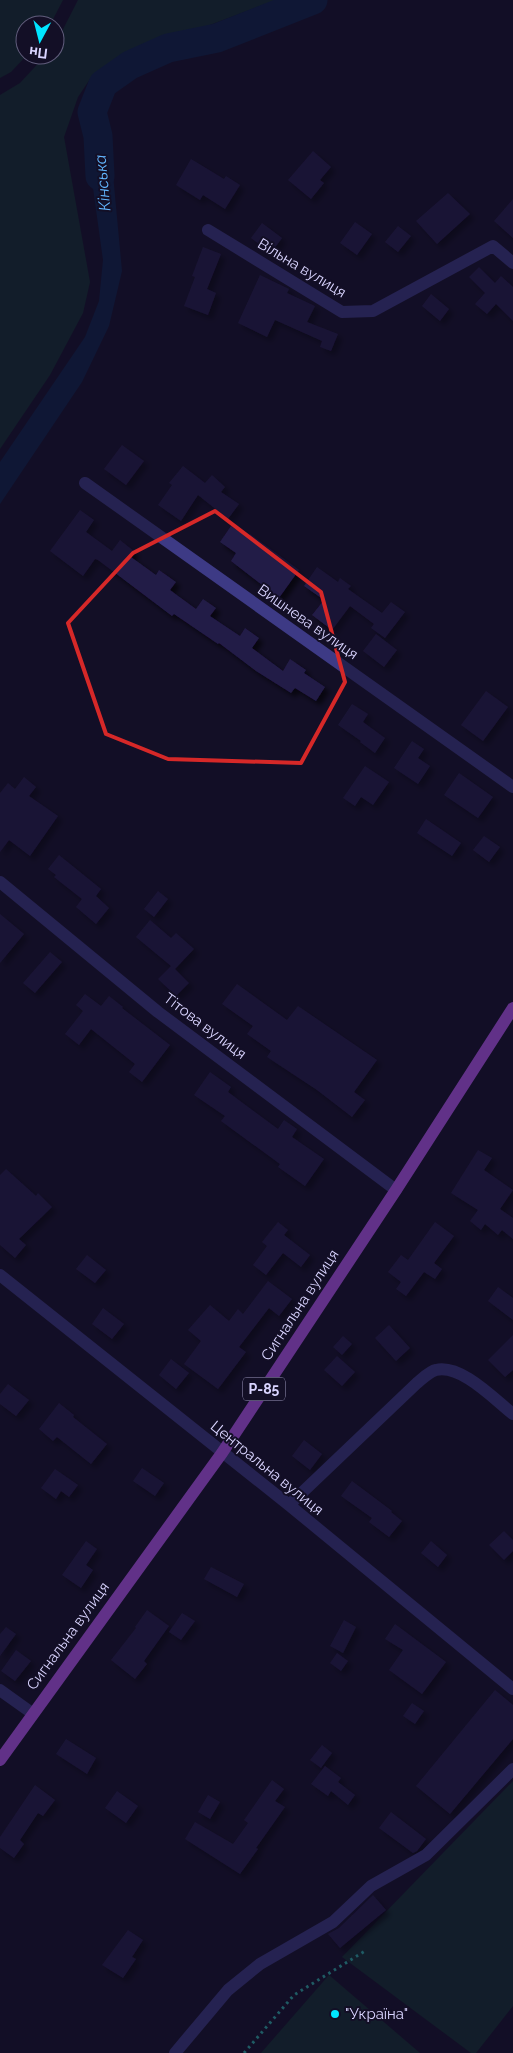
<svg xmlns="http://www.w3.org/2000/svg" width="513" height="2053" viewBox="0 0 513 2053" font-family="Raleway,sans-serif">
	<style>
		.green { fill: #12302f }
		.water { fill: #0c2248 }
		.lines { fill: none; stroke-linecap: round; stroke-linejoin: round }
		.river { stroke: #0c2248; stroke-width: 29 }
		.building { fill: #241b47; filter: url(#shadow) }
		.path { stroke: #2fb8b0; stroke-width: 3; stroke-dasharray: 2.5 4; stroke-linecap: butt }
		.street { stroke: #3d3a85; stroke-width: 12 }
		.primary { stroke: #c25bff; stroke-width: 12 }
		.marked { fill: none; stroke: #d62828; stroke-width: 4; stroke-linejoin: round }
		.poi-dot { fill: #00e5ff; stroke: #130f26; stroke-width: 2 }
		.labels { text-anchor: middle; stroke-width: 4; stroke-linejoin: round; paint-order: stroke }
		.shield { fill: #130f26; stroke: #9e99be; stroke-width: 1 }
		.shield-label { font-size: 14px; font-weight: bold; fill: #d9d4ff }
		.street-label { font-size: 15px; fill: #d9d4ff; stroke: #130f26 }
		.poi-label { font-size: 15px; fill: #d9d4ff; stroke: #130f26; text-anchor: start }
		.water-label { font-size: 16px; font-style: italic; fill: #62b6ff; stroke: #130f26 }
	</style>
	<defs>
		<filter id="shadow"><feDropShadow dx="4.5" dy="4.5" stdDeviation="2.5" flood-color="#0009"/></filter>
	</defs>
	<rect width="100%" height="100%" fill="#130f26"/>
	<path class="green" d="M0,0H63L50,25H25V55H27L11,72L0,78Z
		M78,0H276L112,62L92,76L78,97L64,137L90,282L83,313L50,375L0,449V95L20,83L46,55H55V45Z
		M513,1781V2006L476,2053H471L342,1957Z
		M329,1975L420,2053H261Z"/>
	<path class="water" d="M98,136L111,153L122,271L109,326L82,382L0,504V462L85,337L99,301L103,260L89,159Z"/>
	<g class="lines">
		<path class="river" d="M100,176L98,136L92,112L103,84L130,65L168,48L217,38L313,0"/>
	</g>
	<path class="building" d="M313,151L331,167L320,180L324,183L311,199L288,180Z
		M191,159L224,179L226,176L240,185L225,209L203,195L200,200L176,185Z
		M448,193L470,214L437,244L416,221Z
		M513,199V238L494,221Z
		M355,222L372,234L357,255L340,243Z
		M262,223L282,238L271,253L251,238Z
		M398,226L411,236L398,252L385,242Z
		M203,247L221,254L207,289L216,293L208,315L184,306L195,277L192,276Z
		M479,267L495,283L501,276L513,287V321L496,304L487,314L475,304L485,293L469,277Z
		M260,275L289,289L287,293L315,306L307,322L338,334L331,351L320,347L322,341L275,320L267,337L238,323Z
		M431,294L449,309L440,321L422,306Z
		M122,445L144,461L126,485L104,469Z
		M183,466L205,483L212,475L225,487L221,492L239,504L228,519L198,495L181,521L158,505L172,485L169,483Z
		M80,510L94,520L86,532L112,551L120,540L135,552L131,557L156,575L159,570L176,582L170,590L196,609L203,599L216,608L210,616L240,636L245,628L259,638L252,648L283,671L290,659L306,670L304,673L325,687L316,701L295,688L291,693L256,671L219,643L218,644L174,614L172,616L98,560L95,559L83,576L50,551Z
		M231,526L247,537L250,534L299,570L279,598L231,561L236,553L220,542Z
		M317,567L338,582L340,578L351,586L348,589L382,613L391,602L405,612L385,638L371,628L374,624L350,606L332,630L312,615L324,600L304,586Z
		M376,634L397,650L384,667L363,651Z
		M486,691L508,707L483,741L461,725Z
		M352,704L368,714L363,722L385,738L375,753L360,742L361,741L338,725Z
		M412,741L424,749L418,758L430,766L418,784L394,768Z
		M365,766L389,782L373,805L361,797L355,806L343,798Z
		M459,773L493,797L478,818L444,795Z
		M24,777L36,787L29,796L58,816L30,856L9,840L0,852V793L8,783L15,789Z
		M426,819L461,843L452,856L417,833Z
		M484,836L500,847L489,862L473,850Z
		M59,855L101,889L96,896L109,908L96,924L76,907L82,899L54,877L56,875L48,869Z
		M158,891L168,899L154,917L144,909Z
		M0,914L24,934L0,963Z
		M150,920L171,938L176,933L194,949L175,969L189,983L176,996L158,979L171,966L136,937Z
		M50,952L62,962L35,993L23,983Z
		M237,984L287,1020L298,1006L377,1060L354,1092L365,1100L352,1117L317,1090L267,1057L271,1051L247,1034L253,1026L222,1004Z
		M85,994L101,1006L109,996L123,1007L122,1008L170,1045L142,1082L129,1072L135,1064L91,1029L79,1045L65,1034L83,1011L76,1005Z
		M210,1072L231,1087L228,1092L278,1129L284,1120L297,1129L292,1137L324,1159L305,1186L278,1167L280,1164L221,1121L225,1116L194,1095Z
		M478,1150L492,1158L484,1170L513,1190L500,1209L513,1218V1239L502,1230L498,1235L485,1224L481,1230L470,1221L478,1210L451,1193Z
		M6,1169L36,1196L38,1193L52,1207L19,1239L26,1245L15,1258L0,1245V1175Z
		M278,1222L288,1230L284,1235L310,1255L301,1267L283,1253L266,1275L253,1265L267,1246L262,1242Z
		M435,1222L454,1236L434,1263L442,1269L435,1279L424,1272L406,1296L396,1289L401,1282L388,1272L401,1255L408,1260Z
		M87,1255L106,1270L95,1283L76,1269Z
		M268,1281L292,1299L279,1316L269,1308L239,1347L246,1352L218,1389L184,1364L201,1341L188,1330L210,1305L229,1321L238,1309L243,1314Z
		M498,1287L513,1298V1320L488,1301Z
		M103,1308L124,1324L112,1339L92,1324Z
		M389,1325L410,1348L396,1361L375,1338Z
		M513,1335V1370L505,1377L488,1360Z
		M343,1336L352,1344L342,1355L333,1347Z
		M337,1356L355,1372L342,1386L324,1370Z
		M171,1359L189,1373L176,1389L159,1375Z
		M8,1384L29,1400L16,1416L0,1404V1394Z
		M59,1403L74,1415L73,1417L107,1444L91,1464L57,1437L53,1441L39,1429Z
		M304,1440L322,1454L310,1470L292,1456Z
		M142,1468L164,1483L155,1496L133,1481Z
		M55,1469L78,1485L69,1497L61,1491L56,1499L41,1488Z
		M352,1481L392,1511L391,1512L402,1521L389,1537L369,1522L372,1518L341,1496Z
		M504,1531L513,1540V1551L504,1560L489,1545Z
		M86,1541L97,1549L86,1565L93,1570L81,1588L62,1575Z
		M431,1541L447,1555L438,1567L421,1553Z
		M211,1567L244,1584L237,1597L204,1579Z
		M147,1610L169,1626L144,1661L147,1664L135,1679L111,1660L136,1628L135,1627Z
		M182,1613L195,1621L181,1640L169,1632Z
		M344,1620L356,1627L343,1653L330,1646Z
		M395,1624L446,1662L422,1694L389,1670L403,1650L385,1639Z
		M6,1627L16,1634L0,1656V1634Z
		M16,1650L31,1661L15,1681L1,1671Z
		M337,1653L348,1661L341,1671L330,1663Z
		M495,1690L513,1705V1739L450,1814L416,1786Z
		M412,1703L424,1711L415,1724L403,1716Z
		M66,1739L96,1758L87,1774L56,1754Z
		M322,1745L332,1753L321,1768L310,1760Z
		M325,1766L341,1778L338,1782L355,1795L348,1805L331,1791L328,1796L311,1784Z
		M272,1780L284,1789L275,1801L285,1807L256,1848L258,1849L240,1874L185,1839L195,1822L233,1844L248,1823L244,1820Z
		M35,1785L55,1800L43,1816L38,1813L20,1840L24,1844L14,1858L0,1848V1837Z
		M117,1791L138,1806L126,1823L105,1808Z
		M208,1795L220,1802L210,1819L198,1812Z
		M391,1812L426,1839L417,1851L413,1853L379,1828Z
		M373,1895L386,1910L340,1948L328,1934L339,1928Z
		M128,1930L143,1940L132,1957L136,1959L123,1978L102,1965Z"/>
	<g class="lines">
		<path class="path" d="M244,2053L294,1995L365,1951"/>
		<path class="street" d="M208,230L342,312L373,311L493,246L513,263
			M85,483L513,787
			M0,882L158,1012L396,1190
			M0,1275L289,1505L513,1689
			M289,1505L417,1383C422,1379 430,1371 436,1370C461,1364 494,1399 513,1414
			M0,1690L32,1713
			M175,2053L228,1990L260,1964L333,1922L371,1886L426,1855L513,1769"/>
		<path class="primary" d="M0,1760L222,1453L396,1190L513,1008"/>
	</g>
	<path d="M0 0H513V2053H0ZM215,511L321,592L345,682L301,763L168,759L106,734L68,623L133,553Z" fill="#130f26" fill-opacity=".55" fill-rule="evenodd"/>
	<path class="marked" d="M215,511L321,592L345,682L301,763L168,759L106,734L68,623L133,553Z"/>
	<circle class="poi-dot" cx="335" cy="2014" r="5"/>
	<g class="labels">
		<rect class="shield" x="243" y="1377.5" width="42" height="23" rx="4"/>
		<g class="shield-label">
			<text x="264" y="1394">Р-85</text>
		</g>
		<g class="street-label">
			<text transform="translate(302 268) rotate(31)" y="5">Вільна вулиця</text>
			<text transform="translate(308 622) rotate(35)" y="5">Вишнева вулиця</text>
			<text transform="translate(205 1026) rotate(37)" y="5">Тітова вулиця</text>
			<text transform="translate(300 1305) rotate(-57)" y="5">Сигнальна вулиця</text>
			<text transform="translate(267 1468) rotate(39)" y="5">Центральна вулиця</text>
			<text transform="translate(68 1636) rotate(-54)" y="5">Сигнальна вулиця</text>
		</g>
		<g class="poi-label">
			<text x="345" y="2019">"Україна"</text>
		</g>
		<g class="water-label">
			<text transform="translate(102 183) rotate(-95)" y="6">Кінська</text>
		</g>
	</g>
	<g transform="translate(40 40) rotate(187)"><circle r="24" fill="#130f26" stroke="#625e7d"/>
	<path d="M0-4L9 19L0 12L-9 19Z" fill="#00e5ff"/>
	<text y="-8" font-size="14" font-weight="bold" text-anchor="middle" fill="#d9d4ff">Пн</text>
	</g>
</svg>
